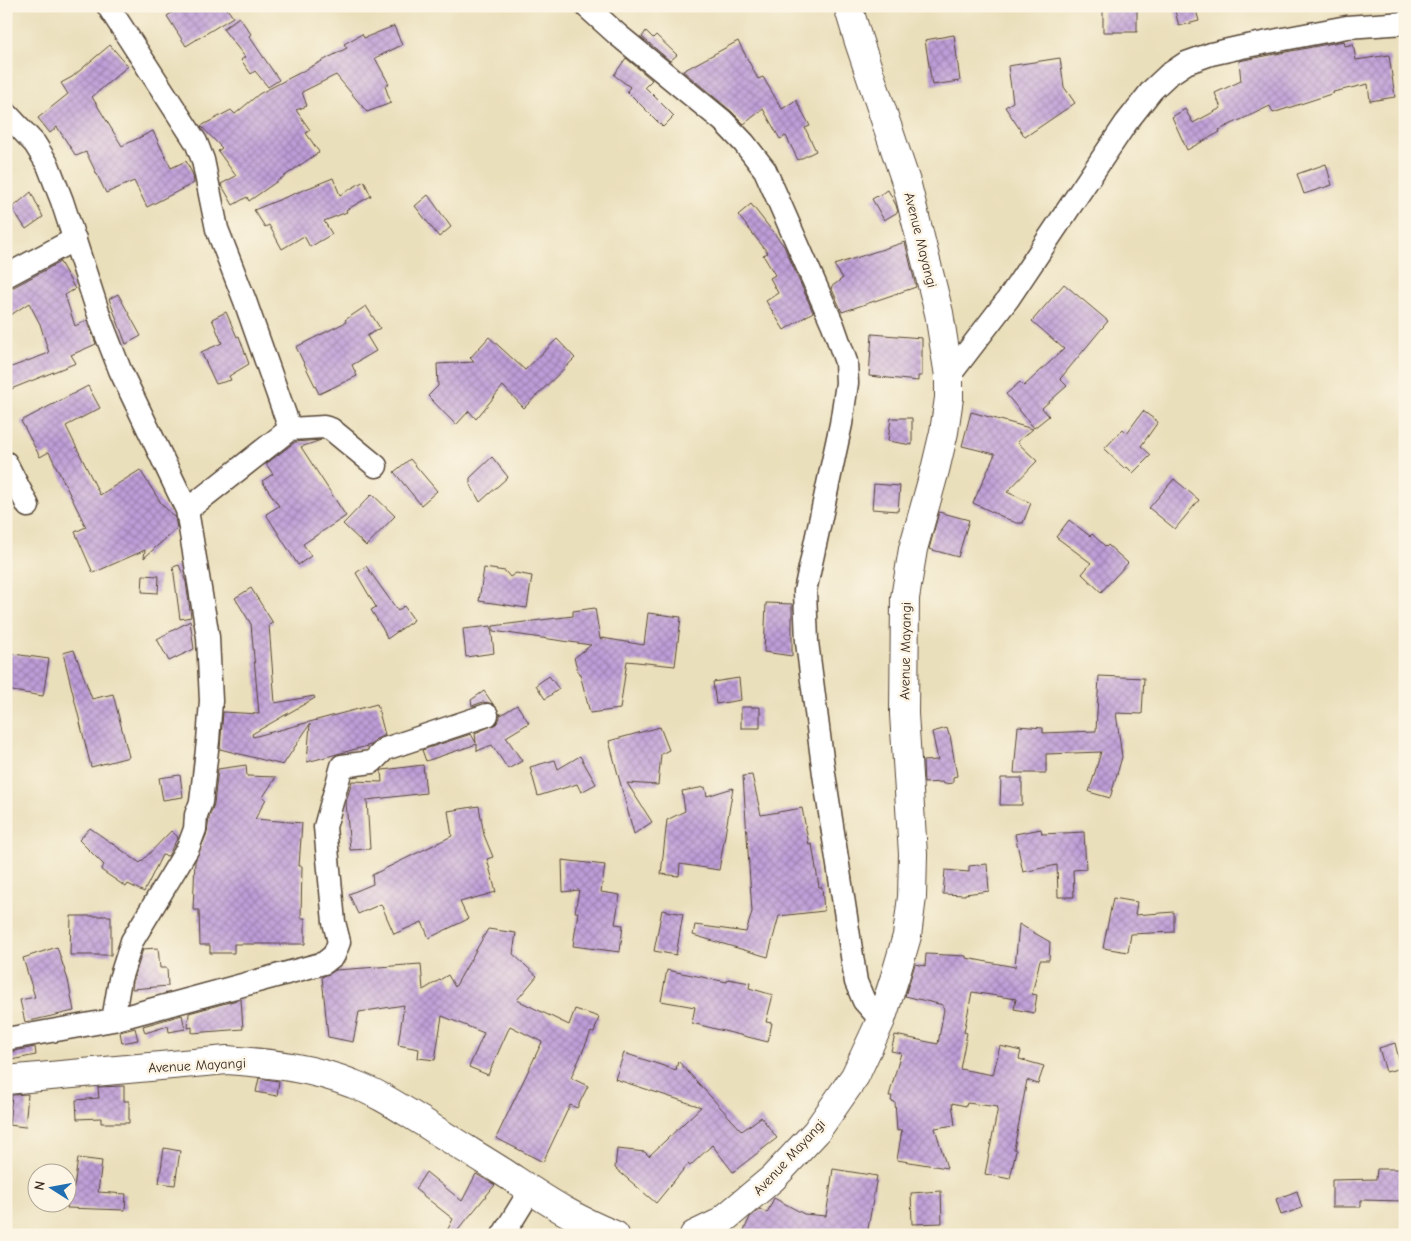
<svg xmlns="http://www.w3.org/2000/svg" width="1411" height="1241" viewBox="0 0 1411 1241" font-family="'Comic Neue',sans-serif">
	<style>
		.building { fill: url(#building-cross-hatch) }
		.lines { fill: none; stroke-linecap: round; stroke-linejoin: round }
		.minor-casing { stroke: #554536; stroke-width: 25 }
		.tertiary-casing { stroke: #554536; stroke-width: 30 }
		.minor { stroke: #fff; stroke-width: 22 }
		.tertiary { stroke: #fff; stroke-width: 28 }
		.labels { text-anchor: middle; stroke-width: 5; stroke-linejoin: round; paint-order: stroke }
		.street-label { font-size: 14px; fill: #3b2a1e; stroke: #fcf5e5 }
	</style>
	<defs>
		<pattern id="building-cross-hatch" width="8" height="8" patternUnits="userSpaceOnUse" patternTransform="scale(1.25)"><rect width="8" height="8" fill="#be9dd8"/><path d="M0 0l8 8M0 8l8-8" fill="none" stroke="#9c80af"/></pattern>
	</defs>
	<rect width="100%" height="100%" fill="#fcf5e5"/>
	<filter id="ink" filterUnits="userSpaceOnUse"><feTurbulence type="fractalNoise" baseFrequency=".02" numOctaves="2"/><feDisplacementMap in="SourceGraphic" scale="10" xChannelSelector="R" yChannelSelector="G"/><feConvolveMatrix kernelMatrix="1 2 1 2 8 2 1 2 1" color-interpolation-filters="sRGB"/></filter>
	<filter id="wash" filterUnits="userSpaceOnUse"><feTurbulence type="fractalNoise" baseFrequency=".0096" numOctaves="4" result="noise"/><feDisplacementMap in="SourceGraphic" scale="20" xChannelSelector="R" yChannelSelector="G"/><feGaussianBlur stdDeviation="1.12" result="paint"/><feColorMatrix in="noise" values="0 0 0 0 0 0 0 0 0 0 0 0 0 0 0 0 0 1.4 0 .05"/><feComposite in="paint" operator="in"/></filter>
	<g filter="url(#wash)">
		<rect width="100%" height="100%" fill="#eadfbb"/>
		<g id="blocks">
			<path class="building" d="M182,6H225L233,17L186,46L167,16Z
				M1103,6H1137V32H1103Z
				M1190,6H1195L1199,21L1179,26L1175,11Z
				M239,17L251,34L249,36L279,80L268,87L255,71L251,74L241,60L245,57L223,29Z
				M394,26L402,45L375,58L389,84L385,86L391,103L367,112L336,75L302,92L307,106L296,110L310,130L306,133L319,152L249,201L247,197L233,205L221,184L236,176L218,151L222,148L201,126L231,110L235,114L259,94L347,48L344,44L362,34L364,38Z
				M646,31L653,38L656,35L677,55L670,61L642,37Z
				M954,35L960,81L932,85L925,40Z
				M738,41L758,79L763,77L782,109L796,100L810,126L805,128L816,151L798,160L786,136L780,139L763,109L744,124L731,111L683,71Z
				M1344,41L1345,46L1353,44L1356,60L1389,55L1395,97L1370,101L1368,84L1333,92L1334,93L1273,113L1270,106L1219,130L1220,132L1187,150L1172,117L1185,109L1193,123L1221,108L1215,93L1241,81L1239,61Z
				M110,45L128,66L92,97L122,146L153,131L171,168L186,161L193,175L194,183L147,207L134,181L106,193L86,152L76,156L57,127L50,133L38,118L68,94L61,83L72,77Z
				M626,58L652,80L645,87L674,116L663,127L627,91L630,87L614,75Z
				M1060,58L1064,87L1075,103L1025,137L1005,107L1013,102L1008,66Z
				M1326,164L1332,185L1304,194L1297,174Z
				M333,178L340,195L364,181L371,196L346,210L347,212L324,221L332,234L310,247L304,236L282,249L269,225L265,227L254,210Z
				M888,190L896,205L898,212L884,220L872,199Z
				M31,192L43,217L26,229L12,208Z
				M428,195L451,227L439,237L415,206Z
				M751,204L784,246L813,312L784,330L766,301L778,293L770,278L775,275L763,255L768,253L738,215Z
				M905,242L916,287L842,312L831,287L843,278L834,265Z
				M60,262L75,289L65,295L75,326L87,320L96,344L71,355L76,363L6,391V369L49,353L40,324L29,303L6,318V289L12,288Z
				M1064,284L1108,321L1060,379L1067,386L1042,408L1049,416L1034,428L1006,394L1020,382L1024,386L1064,349L1032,321Z
				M118,294L141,336L126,344L109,299Z
				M366,306L380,328L367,336L376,351L352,365L357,376L319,394L296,347L346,322L345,320Z
				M226,312L237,337L239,336L249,364L229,376L231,380L216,384L201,352L222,343L212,319Z
				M872,334L922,338V376H918V381L869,376Z
				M489,337L525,370L557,339L575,358L524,408L503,386L476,419L469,411L456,425L428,396L438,386L437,364L474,362L470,358Z
				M88,386L100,408L66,426L100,495L140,470L161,503L175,518L177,528L144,558L145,550L93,573L75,532L86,527L49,452L40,457L21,421Z
				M1143,411L1158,422L1141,446L1151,455L1133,473L1127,467L1125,469L1104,449L1123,429L1127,433Z
				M971,412L1033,429L1017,442L1037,461L1007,492L1031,503L1023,523H1016L973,503L995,454L962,446Z
				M891,418H912V445L888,441Z
				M321,440L301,447L346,516L303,544L311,556L298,565L266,514L279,506L262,481L273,474L266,464L295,442Z
				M492,457L508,477L480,502L470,484V478Z
				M410,459L437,491L421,505L394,472Z
				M1174,479L1199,500L1175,529L1149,508Z
				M874,484L900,486L898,511L872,509Z
				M372,494L395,516L366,546L343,524Z
				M939,512L969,520L958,557L929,549Z
				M1069,520L1090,536L1092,534L1106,547L1108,545L1128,563L1101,592L1082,574L1091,563L1056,537Z
				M179,565L186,582L191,617L180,619L173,567Z
				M366,566L398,611L404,606L414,620L387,639L384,631L371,610L376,607L356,573Z
				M484,568L505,571L510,577L516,573L532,576L527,608L479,601Z
				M143,575L159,576L158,593L142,592Z
				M251,588L273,623L269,625L275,703L314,696L315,698L252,734L253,737L377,704L385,735L376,739L371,745L307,762L310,724L283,765L220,749L223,712L259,714L251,624L235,598Z
				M766,603L792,604V656L764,652Z
				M595,608L600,639L602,638L644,645L648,613L681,617L675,666L627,661L620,709L590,713L580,674H579L574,658L591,645L493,631V626L573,616V611Z
				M190,621L194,649L169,661L157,639Z
				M491,626L494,653L466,657L463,629Z
				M74,650L92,699L113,694L129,757L91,767L63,653Z
				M6,653L49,659L43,696L6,690Z
				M549,676L559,689L545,699L536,685Z
				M1099,676L1144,678L1142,714L1116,713L1122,757L1110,798L1089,792L1101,752L1046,754V773H1014L1018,726L1043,728V733L1096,731Z
				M739,678L741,700L716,704L713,682Z
				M484,691L493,704L483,702L472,706L471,700Z
				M517,705L529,723L506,737L522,761L508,769L492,745L477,751V744L426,761L422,750L471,734L476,743L475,733L496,724L500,718V713L501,715Z
				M741,707H760V728H741Z
				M660,727L669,750L661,754L658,785L627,783L652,822L634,834L609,741Z
				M947,728L949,735H950L957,776L953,777V783L944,784L943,782L924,783L923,761L938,760L932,732Z
				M580,756L596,784L581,792L577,784L538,796L530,767L555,760L558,769Z
				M246,765L247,776L276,777L263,797L266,799L255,819L302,823L299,866H302L301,918H305V944H234V953H210V945H200L199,910H193L195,861L207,833L209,818L214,804L218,769Z
				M423,765L426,793L367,800L370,849L350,850L346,802L352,781L382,782L381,771L383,770Z
				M180,775L183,797L163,800L159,778Z
				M752,775L761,815L802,808L809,845L812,844L819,887H822L824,911L779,916L768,957L693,935L695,925L746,932L752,912L743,776Z
				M1001,778H1022V805H1000Z
				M705,787L707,796L733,788L719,870L680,864L679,876L661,874L667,820L685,811L682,791Z
				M479,806L484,835L493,857L487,859L496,892L460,902L468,919L429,938L422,922L394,934L381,904L358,914L349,894L373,884L372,875L452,836L448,811Z
				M90,828L140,863L171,831L178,837L168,856L162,855L144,892L128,884L126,887L101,870L104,865L79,840Z
				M1041,829L1042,834L1084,832L1086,869L1073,870L1074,897H1058L1057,865L1023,872L1015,834Z
				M562,860L605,865L601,892L620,895L615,924L623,925L620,952L573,946L578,912H575L579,890L563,892Z
				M987,864L989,891L965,894V895L943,894L945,870L969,872V866Z
				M1113,898L1137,902L1135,915L1174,912V932L1131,934L1128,952L1103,948Z
				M662,910L683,914L676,955L654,951Z
				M71,916H111V955H70Z
				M1019,924L1050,942L1049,960H1040L1032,994L1037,995L1034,1013L1014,1009L1016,999L972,992L964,1032L967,1033L960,1069L993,1075L1000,1046L1021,1051L1019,1059L1044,1066L1038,1084L1027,1080L1014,1149L1016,1150L1010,1179L985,1174L998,1107L967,1103L966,1106L952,1103L955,1125L935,1128L947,1168L897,1160L902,1130L897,1131L895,1102L891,1101L892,1096H889L901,1053L891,1051L895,1035L938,1044L944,1009L943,1008V1005L905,996L915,964L925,966L926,954L966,956V958L1015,967Z
				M488,929L516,933L513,954L537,976L517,1000L569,1025L575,1009L599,1017L594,1033L591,1032L571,1078L588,1086L577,1108L570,1105L543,1162L496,1138L542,1042L510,1026L488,1075L469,1067L484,1033L442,1016L435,1060L418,1058L419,1049L398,1045L404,1005L359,1012L353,1042L328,1037L322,977L336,970L421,964L423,990L448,975L455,987Z
				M57,947L68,980L74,1011L25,1022L20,1000L35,997L23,958Z
				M158,948L160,968H167L168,986L132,989L133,982L143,949Z
				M667,970L727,982L728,979L750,983L749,988L773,995L766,1022L772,1023L768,1042L692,1023L695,1007L661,1001Z
				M241,999L243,1029L192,1033V1027L188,1028L189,1013Z
				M182,1015L185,1029L169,1032L168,1026L145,1033L143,1026Z
				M135,1028L138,1040L122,1043L120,1032Z
				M1395,1043L1401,1068L1386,1072L1379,1048Z
				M35,1047L36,1055L11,1060L9,1052Z
				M624,1053L676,1070L678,1061L742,1131L761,1117L777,1138L733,1172L712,1145L690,1166L688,1164L656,1203L615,1168L617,1149L645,1152L649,1156L701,1107L615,1079Z
				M259,1078L279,1081L277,1096L256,1092Z
				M124,1086V1101H129V1123H101V1118L77,1119L76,1100L99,1098L98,1087Z
				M28,1094L25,1127L9,1125L12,1095Z
				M164,1148L180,1151L175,1185L159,1183Z
				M78,1158L102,1161L98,1192L126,1194L125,1210L67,1208L71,1187L74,1188Z
				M833,1169L877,1176L867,1235H742L750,1217L760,1209L767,1213L774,1198L804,1214L826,1216Z
				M1377,1169H1405V1201L1361,1200V1207H1332V1180L1376,1179Z
				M426,1172L462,1201L476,1174L495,1185L454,1235H445L453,1219L415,1189Z
				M941,1191L942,1223L912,1224L911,1193Z
				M1297,1191L1302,1208L1281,1215L1276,1199Z"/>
		</g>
	</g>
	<g filter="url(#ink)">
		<use href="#blocks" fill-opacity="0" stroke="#554536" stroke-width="1"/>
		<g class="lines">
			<g class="minor-casing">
				<path id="minor" d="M108,6L196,142L203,160L217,229L245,301L290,429
					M586,6L618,35L723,121L744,143L765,170L833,325L846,362L847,383L841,424L805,591L807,642L824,774L856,982L864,1001L881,1020
					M6,113L35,144L48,165L62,201L102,324L120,370L187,510L208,637L211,701L208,741L201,802L196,815L195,829L188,848L132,941L120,979L113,1020
					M6,276L75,239
					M949,376L1008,299L1126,123L1152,90L1168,75L1186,63L1211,54L1242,47L1347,27L1405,23
					M6,463L28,506
					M187,510L290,429L324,427L331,429L376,466
					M6,1039L113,1020L324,963L334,955L339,942L334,922L325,827L342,766L372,762L385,749L487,715
					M503,1235L530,1191"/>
			</g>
			<g class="tertiary-casing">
				<path id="tertiary" d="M6,1080L227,1060C270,1063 313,1068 353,1084C378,1093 400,1108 423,1122C449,1139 476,1155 503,1172C540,1196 573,1219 615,1235
					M694,1235L719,1223L773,1178L816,1132L855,1076L881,1020L895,977L907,936L912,897L913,854L904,714L905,598L913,549L935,470L944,432L949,398V376L939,313L907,185L858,39L848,6"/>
			</g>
			<use href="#minor" class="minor"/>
			<use href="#tertiary" class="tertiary"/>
		</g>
	</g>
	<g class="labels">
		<g class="street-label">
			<text transform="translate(921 240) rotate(76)" y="5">Avenue Mayangi</text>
			<text transform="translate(905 651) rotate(-89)" y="5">Avenue Mayangi</text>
			<text transform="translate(197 1065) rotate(-3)" y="5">Avenue Mayangi</text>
			<text transform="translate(789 1157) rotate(-47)" y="5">Avenue Mayangi</text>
		</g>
	</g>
	<rect width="1411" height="1241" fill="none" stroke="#fcf5e5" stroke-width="25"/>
	<g transform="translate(52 1188) rotate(281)"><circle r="24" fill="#fcf5e5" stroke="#afa495"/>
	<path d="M0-4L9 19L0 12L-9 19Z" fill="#1f6fb2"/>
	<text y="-8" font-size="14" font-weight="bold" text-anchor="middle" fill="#3b2a1e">N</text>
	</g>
</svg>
